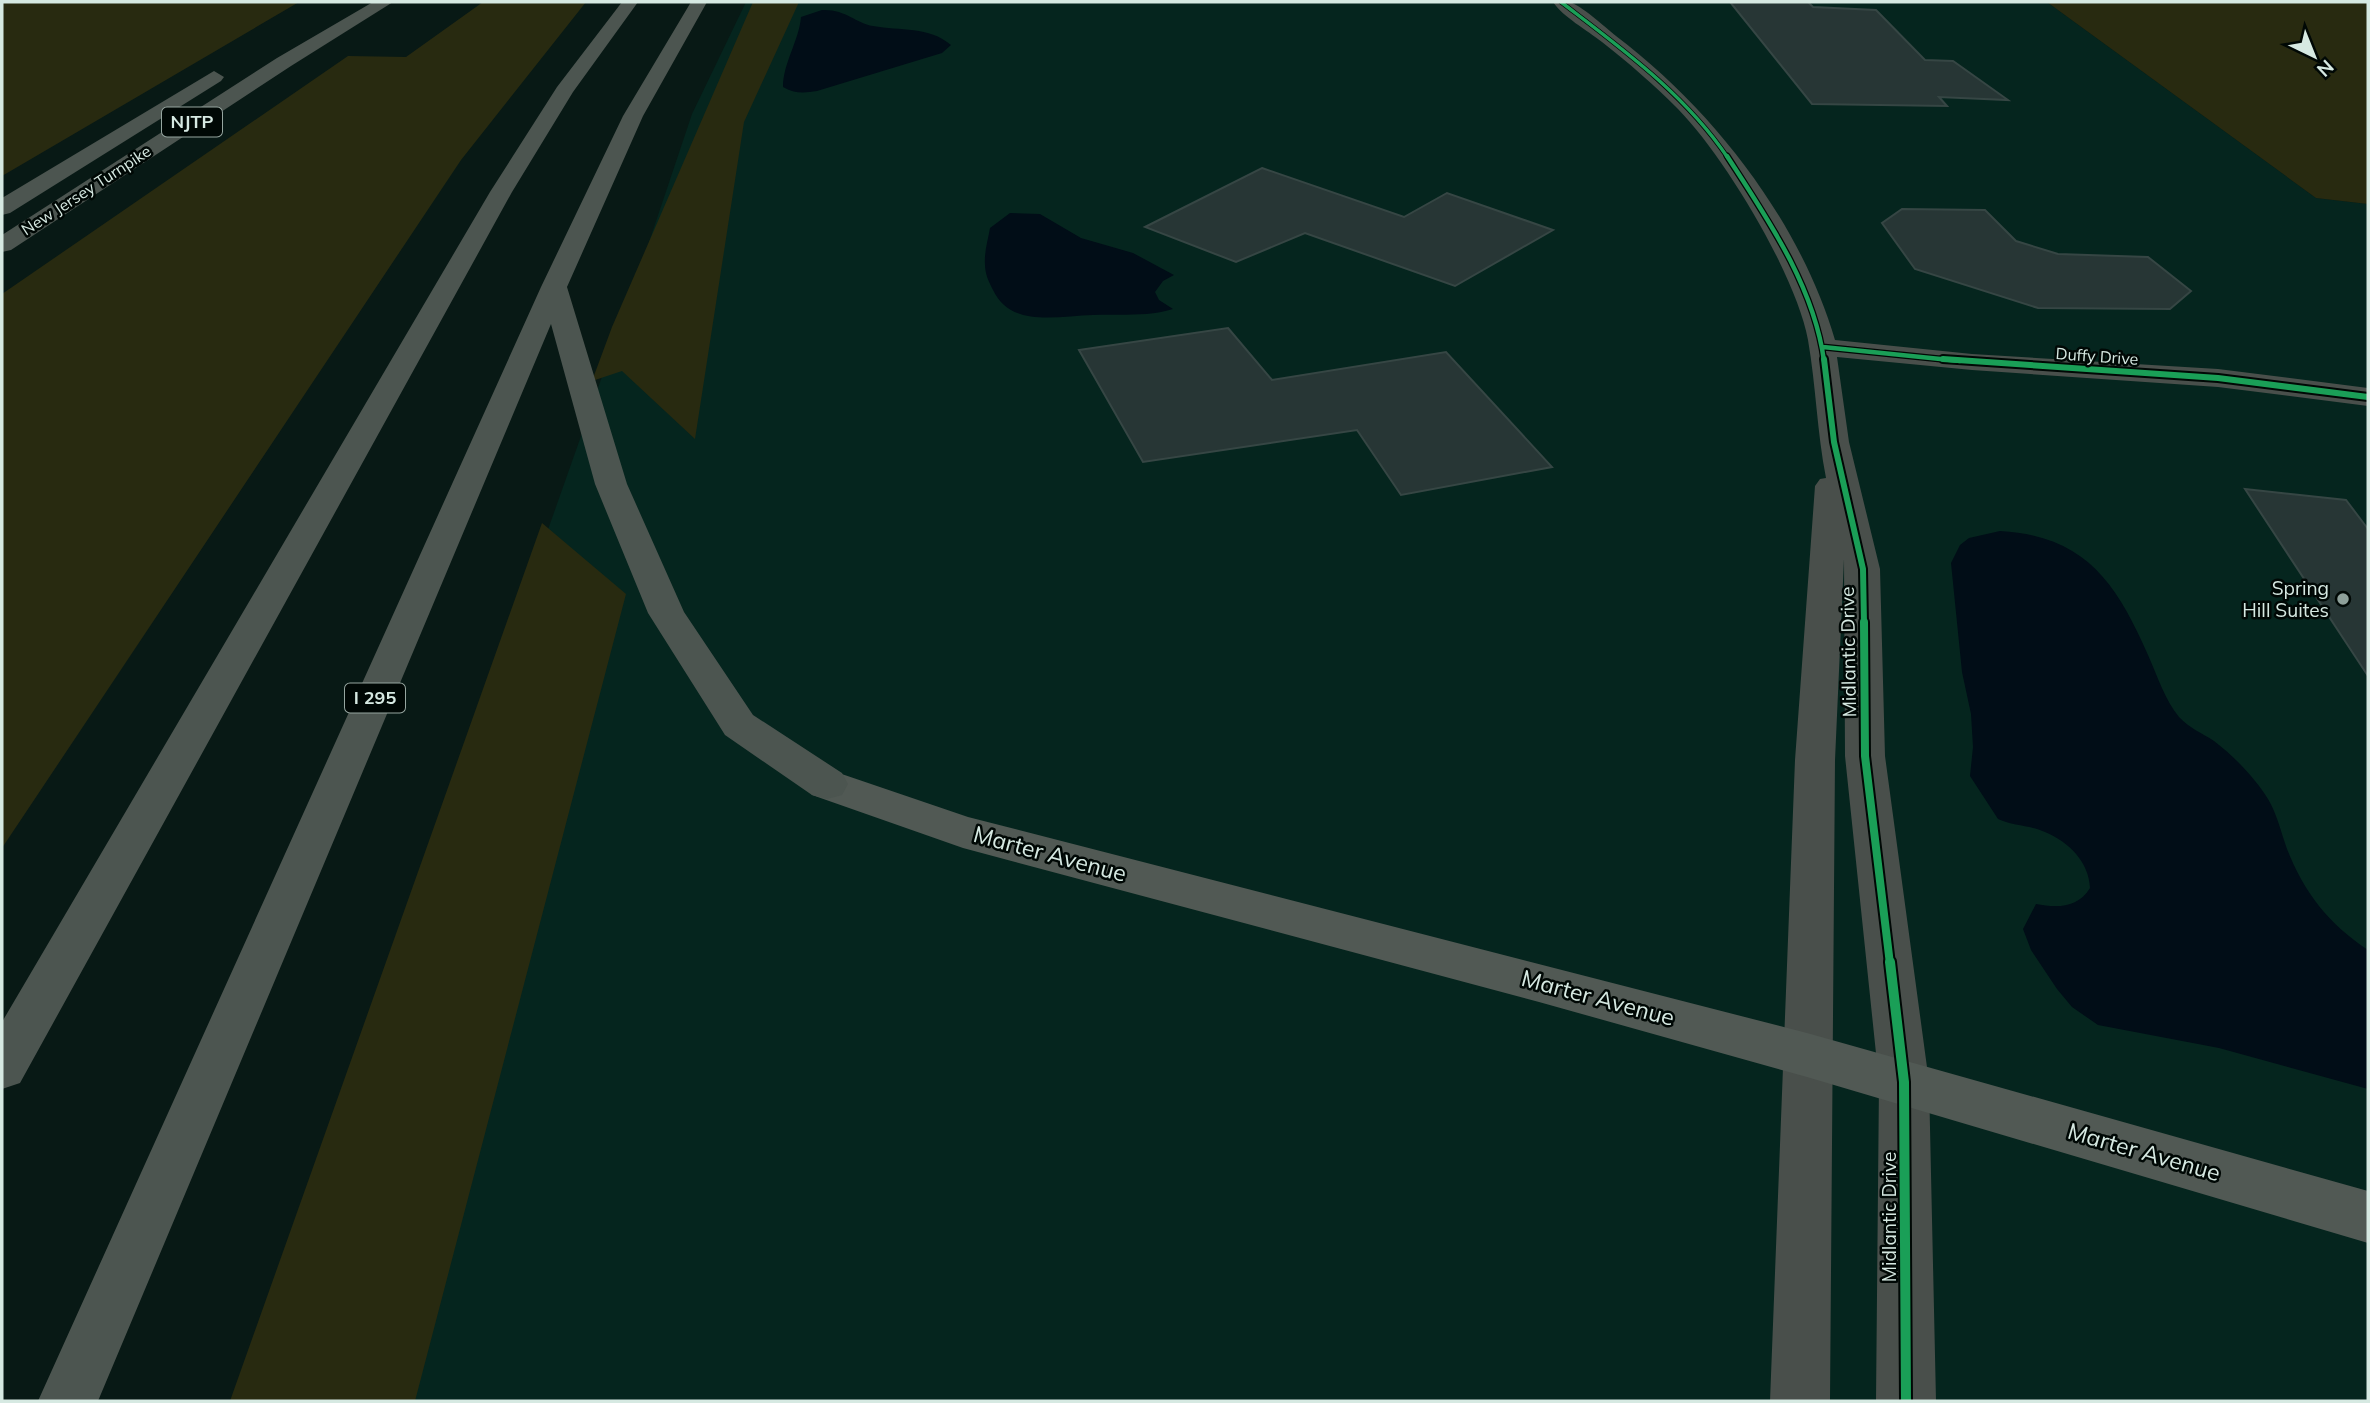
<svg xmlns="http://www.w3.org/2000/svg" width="2370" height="1403" viewBox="0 0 2370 1403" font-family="Mulish,sans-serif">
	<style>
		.built { fill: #05251e }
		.green { fill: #282a10 }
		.water { fill: #010d17 }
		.building { fill: #273635; stroke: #364644; stroke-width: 2 }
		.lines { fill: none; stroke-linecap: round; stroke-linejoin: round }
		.minor { fill: #494f4b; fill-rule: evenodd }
		.major { fill: #515954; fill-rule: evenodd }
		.highway { fill: #4c5550; fill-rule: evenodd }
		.cycleway-far4-casing { stroke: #000805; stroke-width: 5 }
		.cycleway-far3-casing { stroke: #000805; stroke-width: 7 }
		.cycleway-far2-casing { stroke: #000805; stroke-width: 10 }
		.cycleway-far1-casing { stroke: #000805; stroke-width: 12 }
		.cycleway-casing { stroke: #000805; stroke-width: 14 }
		.cycleway-far4 { stroke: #1a9f57; stroke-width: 3.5 }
		.cycleway-far3 { stroke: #1a9f57; stroke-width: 4.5 }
		.cycleway-far2 { stroke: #1a9f57; stroke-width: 6 }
		.cycleway-far1 { stroke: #1a9f57; stroke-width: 8 }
		.cycleway { stroke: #1a9f57; stroke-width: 10 }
		.poi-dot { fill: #8ea09a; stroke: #000805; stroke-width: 2.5 }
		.labels { text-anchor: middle; stroke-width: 5; stroke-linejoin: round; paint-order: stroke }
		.far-street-label { font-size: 16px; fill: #d6e9e2; stroke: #000805 }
		.shield { fill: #000805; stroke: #96a6a0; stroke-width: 2 }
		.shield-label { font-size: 18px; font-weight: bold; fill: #d6e9e2 }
		.poi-label { font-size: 19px; fill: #d6e9e2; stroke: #000805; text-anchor: end }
		.street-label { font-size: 19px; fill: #d6e9e2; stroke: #000805 }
		.near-street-label { font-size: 23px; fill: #d6e9e2; stroke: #000805 }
	</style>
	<rect width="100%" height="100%" fill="#081915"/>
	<path class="built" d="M746,2H2047L2316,198L2368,204V1401H248L402,943L640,269L692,114Z"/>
	<path class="green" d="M2,2H299L2,176Z
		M483,2H586L461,160L2,848V294L348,56L406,57Z
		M753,2H799L744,122L695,439L622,371L592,381L612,327Z
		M2047,2H2368V204L2316,198Z
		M542,523L626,594L415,1401H230Z"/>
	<path class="water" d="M822,10C846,9 855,23 873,26C900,31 929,26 951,45L942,53L817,91C805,93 794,94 783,87C783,63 799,41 801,17Z
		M1010,213L1040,214L1081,238L1133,253L1174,275L1163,281L1155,292L1159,300L1173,309C1147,317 1119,314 1093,315C1057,316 1011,328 993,290C989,282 985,274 985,265C984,252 988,240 990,228Z
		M2000,531C2085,536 2116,582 2148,655C2157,675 2165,700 2179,717C2189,728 2202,733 2214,741C2234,756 2255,778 2268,799C2277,814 2281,832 2287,849C2305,894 2328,923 2368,950V1089L2219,1048L2098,1025L2072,1007L2057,989L2031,950L2023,929L2036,904C2057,908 2078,908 2090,888C2089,862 2069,842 2045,832C2030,825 2013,826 1998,819L1970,776L1973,747L1971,714L1962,672L1951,563L1960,545L1969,538Z"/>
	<path class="building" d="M1730,2H1808L1813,7L1876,10L1925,60L1953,61L2008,100L1939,97L1947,106L1812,104Z
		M1262,168L1404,217L1447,193L1553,230L1455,286L1305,233L1236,262L1145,227Z
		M1902,209L1985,210L2016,241L2058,254L2148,257L2191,291L2170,309L2038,308L1915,269L1882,223Z
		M1228,328L1272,380L1446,352L1552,467L1401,495L1357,430L1143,462L1079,350Z
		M2245,489L2346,500L2368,529V676Z"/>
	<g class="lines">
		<path class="minor" d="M1553,2C1558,2 1564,1 1569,2C1580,4 1606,28 1616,36C1713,109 1801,223 1835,340L1972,354L2218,369L2368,388V406L2218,387L1972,370L1837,357L1849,442L1880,569L1885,756L1929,1082L1936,1401H1876L1879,1082L1845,756L1844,559L1835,760L1830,1401H1770L1795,760L1815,486L1820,479L1826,478C1817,432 1816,386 1808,340C1796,275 1725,157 1678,109C1654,85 1629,63 1602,42C1587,30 1563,17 1553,2Z"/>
		<path class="major" d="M827,769L968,817L1807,1033L2368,1191V1243L1807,1077L1539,1002L963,848L812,795L806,784L812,773Z"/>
		<path class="highway" d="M373,2H393L291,66L11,250L2,252V235L277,58Z
			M622,2H638L573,92L512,192L20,1083L2,1089V1022L490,192L557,87Z
			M691,2H707L643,116L567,287L627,484L684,612L753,715L842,773L848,784L842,795L827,799L812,795L725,735L648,613L595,484L551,324L98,1401H38L541,287L623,116Z
			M214,71L224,77L221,81L10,213L2,215V198Z"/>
		<g class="cycleway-far4-casing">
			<path id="cycleway-far4" d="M1561,2C1621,48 1685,94 1728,158"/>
		</g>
		<g class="cycleway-far3-casing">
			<path id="cycleway-far3" d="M1727,156C1767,218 1814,286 1824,361
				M1823,347L1960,361"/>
		</g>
		<g class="cycleway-far2-casing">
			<path id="cycleway-far2" d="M1824,359L1834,442L1863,569L1864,624
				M1943,359L2218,378L2368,397"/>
		</g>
		<g class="cycleway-far1-casing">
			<path id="cycleway-far1" d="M1864,622L1865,756L1890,964"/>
		</g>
		<g class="cycleway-casing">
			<path id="cycleway" d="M1890,962L1904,1082L1906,1401"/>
		</g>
		<use href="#cycleway-far4" class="cycleway-far4"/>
		<use href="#cycleway-far3" class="cycleway-far3"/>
		<use href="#cycleway-far2" class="cycleway-far2"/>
		<use href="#cycleway-far1" class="cycleway-far1"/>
		<use href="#cycleway" class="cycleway"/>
	</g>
	<circle class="poi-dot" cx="2343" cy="599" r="7"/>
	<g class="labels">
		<g class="far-street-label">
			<text transform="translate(86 190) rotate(-33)" y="6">New Jersey Turnpike</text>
			<text transform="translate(2097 356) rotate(4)" y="6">Duffy Drive</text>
		</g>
		<g class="shield">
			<rect x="162" y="107.5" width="60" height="29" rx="5"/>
			<rect x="345" y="683.5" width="60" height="29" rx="5"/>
		</g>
		<g class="shield-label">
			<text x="192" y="128">NJTP</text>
			<text x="375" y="704">I 295</text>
		</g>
		<g class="poi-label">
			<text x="2329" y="595">Spring<tspan x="2329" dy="22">Hill Suites</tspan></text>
		</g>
		<g class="street-label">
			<text transform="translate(1848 652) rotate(-91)" y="7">Midlantic Drive</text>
			<text transform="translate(1889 1217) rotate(-90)" y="7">Midlantic Drive</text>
		</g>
		<g class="near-street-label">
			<text transform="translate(1050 854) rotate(15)" y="8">Marter Avenue</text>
			<text transform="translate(1598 998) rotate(15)" y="8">Marter Avenue</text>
			<text transform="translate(2144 1152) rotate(16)" y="8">Marter Avenue</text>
		</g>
	</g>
	<rect width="2370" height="1403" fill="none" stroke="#d6e9e2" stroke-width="7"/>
	<g transform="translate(2314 56) rotate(137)" stroke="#000805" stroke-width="5" paint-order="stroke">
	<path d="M0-5L12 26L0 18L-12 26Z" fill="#d6e9e2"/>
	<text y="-10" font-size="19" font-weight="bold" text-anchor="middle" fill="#d6e9e2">N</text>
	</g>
</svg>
